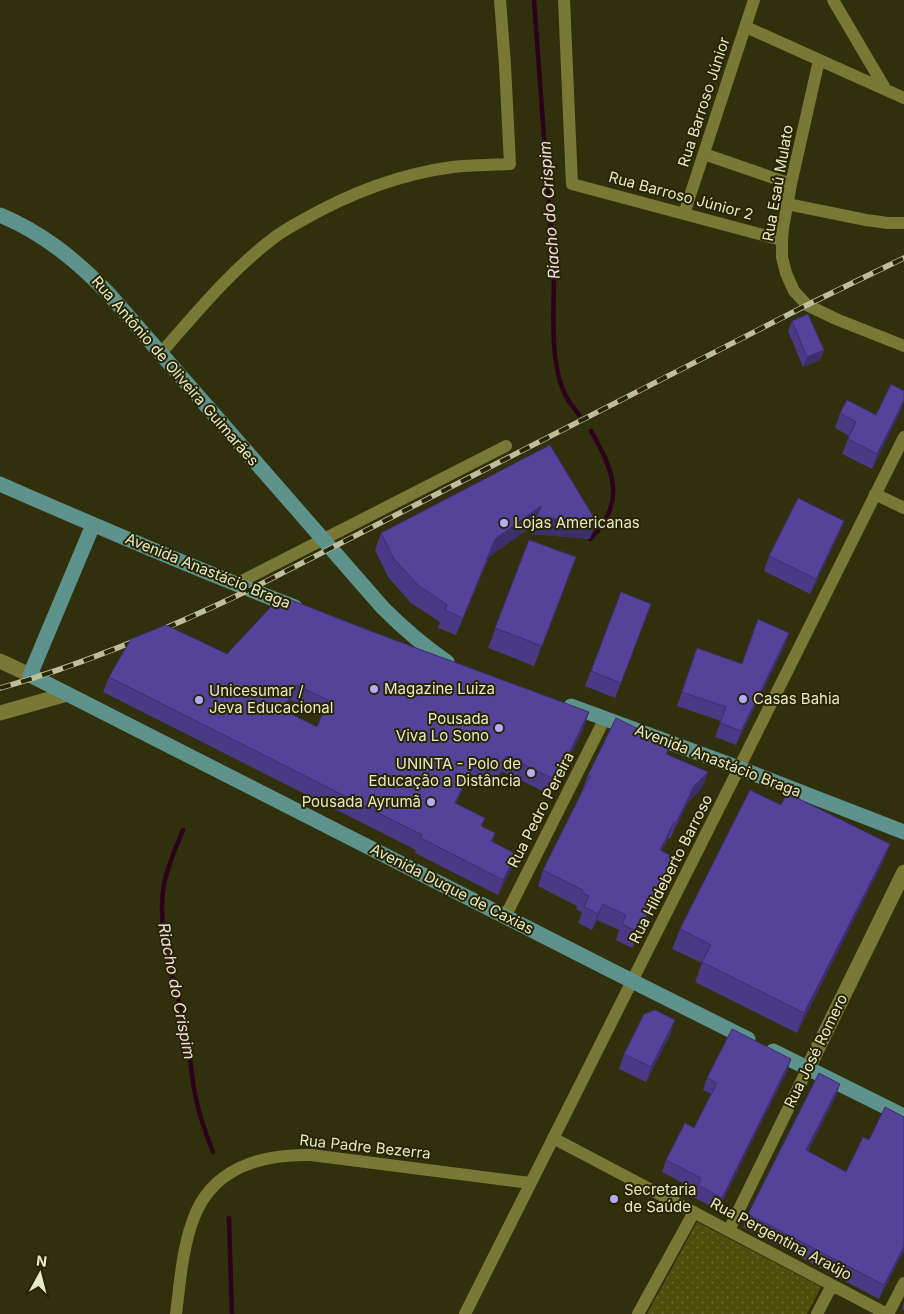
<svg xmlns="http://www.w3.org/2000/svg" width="904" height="1314" viewBox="0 0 904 1314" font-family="Inter,sans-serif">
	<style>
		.park { fill: url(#park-dots) }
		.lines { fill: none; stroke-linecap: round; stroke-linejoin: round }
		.stream { stroke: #2d001b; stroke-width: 4.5 }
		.minor { stroke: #797835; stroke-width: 12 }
		.tertiary { stroke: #797835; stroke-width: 15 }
		.primary { stroke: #5d928d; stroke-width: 15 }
		.rail-casing { stroke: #bdbe9b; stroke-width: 5.5 }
		.rail { stroke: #272602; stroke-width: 4; stroke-dasharray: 11; stroke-linecap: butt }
		.wall { fill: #483a85; fill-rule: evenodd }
		.shaded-wall { fill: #3b2f6c }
		.building { fill: #54439b; stroke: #3b2f6c; fill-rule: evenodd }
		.poi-dot { fill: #b4acf9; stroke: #272602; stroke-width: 2 }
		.labels { text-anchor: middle; stroke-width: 4; stroke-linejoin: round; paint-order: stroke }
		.street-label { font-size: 15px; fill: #e8e9c7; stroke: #272602 }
		.poi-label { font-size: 15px; fill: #e8e9c7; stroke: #272602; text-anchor: start }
		.water-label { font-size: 16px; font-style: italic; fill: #f4d9e5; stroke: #272602 }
	</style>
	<defs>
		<pattern id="park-dots" width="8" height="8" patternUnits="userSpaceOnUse" patternTransform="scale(1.25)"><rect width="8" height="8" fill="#4f4e0d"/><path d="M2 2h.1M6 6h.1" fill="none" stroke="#68682f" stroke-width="1.8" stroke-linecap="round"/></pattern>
	</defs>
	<rect width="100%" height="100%" fill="#31300c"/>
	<path class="park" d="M697,1222L821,1287L807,1314H647Z"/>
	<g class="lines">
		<path class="stream" d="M534,0L554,273C554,309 549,364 566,396C569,403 575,409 579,415
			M590,539C627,503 614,471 591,431
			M183,830C176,847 168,865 164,884C155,936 178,987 187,1037C191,1057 191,1078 196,1098C199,1116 206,1134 213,1152
			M229,1218L232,1314"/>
		<path class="minor" d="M564,0L572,184L782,240
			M833,0L886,90
			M746,27L904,98
			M819,60L791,184L783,228L782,240V257L786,273L794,291L807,305L836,319L904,346
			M704,154L791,184
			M787,204L866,220L888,223H904
			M684,214L754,0
			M161,353C197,312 231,270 275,237C283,231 292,226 301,221C348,194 399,174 453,167C471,165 491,165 510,164L505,65L500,0
			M875,494L904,508
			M236,584L506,446
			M505,917L605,718
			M553,1138L887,1314
			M729,1230L808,1068
			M176,1314C180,1283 182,1250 193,1220C211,1168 261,1154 311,1155L530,1183
			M465,1314L739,768L904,437
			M638,1314L694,1212
			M817,1314L832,1285
			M888,1314L904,1283"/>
		<path class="tertiary" d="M0,661L30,675
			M0,713L67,694
			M808,1068L904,872"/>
		<path class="primary" d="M0,215C43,233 76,260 108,293L383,608C403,628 424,646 447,662
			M0,484C98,527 195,569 295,607
			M93,525L30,675L632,981L748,1039
			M571,706L739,768L904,832
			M773,1051L904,1116"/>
		<g class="rail-casing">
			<path id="rail" d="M0,688C86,664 170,628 251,589L807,305L904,258"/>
		</g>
		<use href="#rail" class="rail"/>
	</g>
	<path class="wall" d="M792,321L824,350L820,360L803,367L788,331Z
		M902,408L872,469L842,454L849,436L835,428L840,413L876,415Z
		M550,445L590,539L531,534L535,524L489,557L456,635L438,628L440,622L411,603L388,577L375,550L381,533Z
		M844,521L838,536L810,594L764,571L769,556Z
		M529,540L576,557L534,666L488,648Z
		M621,592L651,604L615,698L585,686Z
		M784,647L736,745L715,737L721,721L677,706L692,662L742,664Z
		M227,654L584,727L551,795L501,771L495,785L470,774L456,803L482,827L495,833L492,842L516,854L511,870L498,895L415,853L416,850L103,692L109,677ZM290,700L322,715L317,727L285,711Z
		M667,755L708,772L702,788L688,802L670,839L668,838L662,851L675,858L669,874L632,948L616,940L619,930L597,920L592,930L578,923L582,912L576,909L577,906L538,886L543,870L583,791H582L588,775Z
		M781,805L890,844L882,864L797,1033L695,982L702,963L672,949L680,929Z
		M675,1020L670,1035L646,1082L619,1069L624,1054Z
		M791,1059L787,1071L718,1210L693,1197L696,1190L662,1172L666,1160L694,1128L711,1094L703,1090L707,1078Z
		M840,1084L835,1098L808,1151L846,1172L869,1140L904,1117V1250L879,1299L743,1227L748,1214Z
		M904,1302V1310L902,1309Z"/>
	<path class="shaded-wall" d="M824,350L820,360L803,367L807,357Z
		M904,400L902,408L872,469L877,454Z
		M541,506L596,521L590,539L531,534L535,524L489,557L456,635L463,618L495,539Z
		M844,521L838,536L810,594L816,579Z
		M789,633L784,647L736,745L741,731Z
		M296,685L290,700L278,725L283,710Z
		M589,712L584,727L551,795L556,780Z
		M476,759L470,774L449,818L455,803Z
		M708,772L702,788L688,802L670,839L676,823L694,786Z
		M674,822L668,838L654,866L660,850Z
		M890,844L882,864L797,1033L804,1013Z
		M516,854L511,870L498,895L503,880Z
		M675,858L669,874L632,948L638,932Z
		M603,904L597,920L592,930L598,914Z
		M675,1020L670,1035L646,1082L651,1067Z
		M791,1059L787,1071L718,1210L722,1198Z
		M840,1084L835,1098L801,1164L806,1150Z
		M904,1246V1250L879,1299L884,1285Z"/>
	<path class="building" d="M808,314L824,350L807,357L792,321Z
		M891,384L904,391V400L877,454L848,439L856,422L840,413L847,400L876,415Z
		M550,445L596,521L537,517L541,506L495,539L463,618L445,610L447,605L418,585L394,559L381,533Z
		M798,498L844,521L816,579L769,556Z
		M529,540L576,557L542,646L495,628Z
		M621,592L651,604L621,683L591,671Z
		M281,596L373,632L589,712L556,780L506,756L501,770L476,759L455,803L485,818L481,826L495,833L491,841L516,854L503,880L421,838L422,835L109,677L131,639L166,625L227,654ZM296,685L328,700L317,727L283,710Z
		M758,619L789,633L741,731L720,723L726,707L682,692L697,648L742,664Z
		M616,718L671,745L666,754L708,772L694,786L676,823L674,822L660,850L675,858L638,932L622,924L626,915L603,904L598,914L584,907L589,896L582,893L583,890L543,870L590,776L588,775Z
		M750,790L781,805L787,793L890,844L804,1013L702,962L711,945L680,929Z
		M655,1010L675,1020L651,1067L624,1054L644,1014Z
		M732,1029L791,1059L722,1198L698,1185L701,1178L666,1160L685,1123L694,1128L717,1083L707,1078Z
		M819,1073L840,1084L806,1150L846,1172L863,1137L869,1140L885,1107L904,1117V1246L884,1285L748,1214Z"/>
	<g class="poi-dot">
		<circle cx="504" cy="523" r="5"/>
		<circle cx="374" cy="689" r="5"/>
		<circle cx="743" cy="699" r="5"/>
		<circle cx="199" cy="700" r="5"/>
		<circle cx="499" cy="728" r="5"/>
		<circle cx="531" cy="773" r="5"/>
		<circle cx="431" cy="802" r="5"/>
		<circle cx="614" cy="1199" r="5"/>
	</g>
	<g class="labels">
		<g class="street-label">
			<text transform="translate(704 102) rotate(-72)" y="5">Rua Barroso Júnior</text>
			<text transform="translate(778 183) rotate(-80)" y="5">Rua Esaú Mulato</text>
			<text transform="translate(681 196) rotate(15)" y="5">Rua Barroso Júnior 2</text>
			<text transform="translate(175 371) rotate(49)" y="5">Rua Antônio de Oliveira Guimarães</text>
			<text transform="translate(208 571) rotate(22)" y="5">Avenida Anastácio Braga</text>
			<text transform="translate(718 761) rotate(21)" y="5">Avenida Anastácio Braga</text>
			<text transform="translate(541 810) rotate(-63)" y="5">Rua Pedro Pereira</text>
			<text transform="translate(671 869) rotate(-63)" y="5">Rua Hildeberto Barroso</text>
			<text transform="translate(452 889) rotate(27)" y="5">Avenida Duque de Caxias</text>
			<text transform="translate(816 1051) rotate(-64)" y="5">Rua José Romero</text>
			<text transform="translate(365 1147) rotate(6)" y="5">Rua Padre Bezerra</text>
			<text transform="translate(781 1239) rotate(28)" y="5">Rua Pergentina Araújo</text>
		</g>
		<g class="poi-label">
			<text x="514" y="528">Lojas Americanas</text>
			<text x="384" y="694">Magazine Luiza</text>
			<text x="209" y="696">Unicesumar /<tspan x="209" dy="17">Jeva Educacional</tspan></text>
			<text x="753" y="704">Casas Bahia</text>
			<text x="489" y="724" text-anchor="end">Pousada<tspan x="489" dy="17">Viva Lo Sono</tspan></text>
			<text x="521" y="769" text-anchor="end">UNINTA - Polo de<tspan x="521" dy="17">Educação a Distância</tspan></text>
			<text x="421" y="807" text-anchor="end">Pousada Ayrumã</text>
			<text x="624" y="1195">Secretaria<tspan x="624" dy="17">de Saúde</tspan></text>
		</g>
		<g class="water-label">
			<text transform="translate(549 210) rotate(-94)" y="6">Riacho do Crispim</text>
			<text transform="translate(177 991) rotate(79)" y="6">Riacho do Crispim</text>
		</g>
	</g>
	<g transform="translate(40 1274) rotate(7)" stroke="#272602" stroke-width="4" paint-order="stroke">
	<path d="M0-4L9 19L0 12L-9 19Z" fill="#e8e9c7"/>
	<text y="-8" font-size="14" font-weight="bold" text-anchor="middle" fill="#e8e9c7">N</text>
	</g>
</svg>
